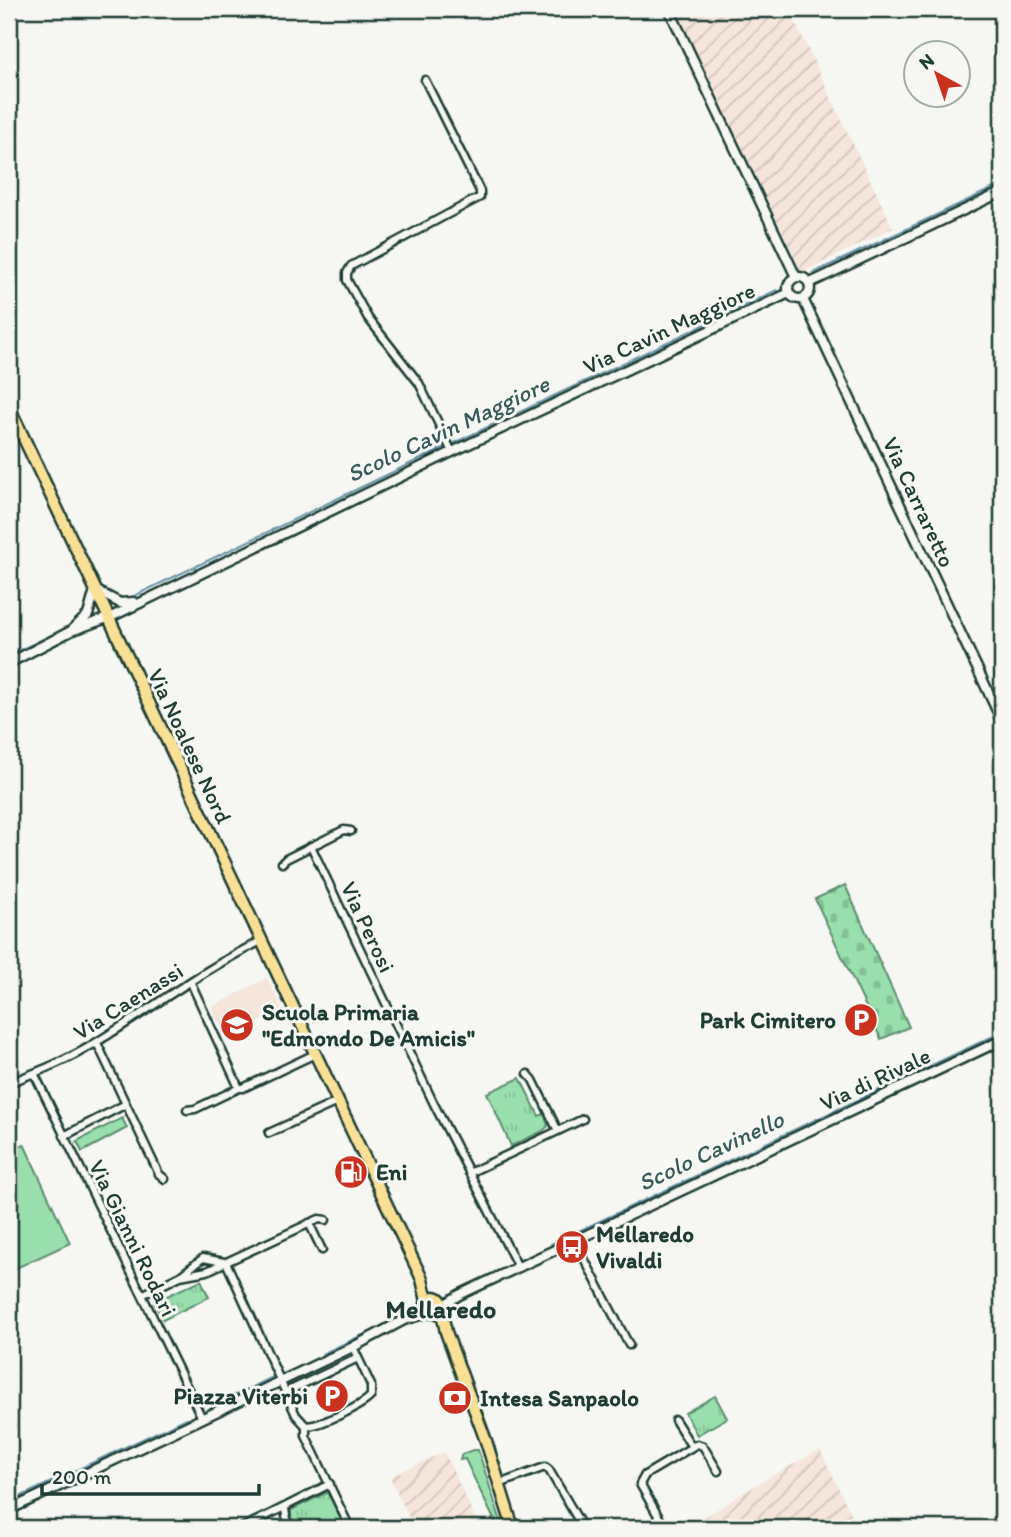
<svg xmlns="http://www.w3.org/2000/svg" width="1011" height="1537" viewBox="0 0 1011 1537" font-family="Itim,sans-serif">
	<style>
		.built { fill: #f5e5db }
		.industrial { fill: url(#industrial-furrows) }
		.grass { fill: #99dfad; stroke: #5c8e70; stroke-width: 2 }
		.cemetery { fill: url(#cemetery-stones); stroke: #5c8e70; stroke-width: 2 }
		.park { fill: url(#park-tufts); stroke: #5c8e70; stroke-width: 2 }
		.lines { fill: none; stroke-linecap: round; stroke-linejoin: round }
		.stream { stroke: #6894a9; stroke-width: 2 }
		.minor-casing { stroke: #1f3d34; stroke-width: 11 }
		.tertiary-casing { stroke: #1f3d34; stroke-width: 13 }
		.primary-casing { stroke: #1f3d34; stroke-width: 15 }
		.minor { stroke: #f6f6f2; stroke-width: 6 }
		.tertiary { stroke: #f6f6f2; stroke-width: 8 }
		.primary { stroke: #f9e096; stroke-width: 10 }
		.labels { text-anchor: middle; stroke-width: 6; stroke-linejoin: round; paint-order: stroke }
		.street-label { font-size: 23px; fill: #1f3d34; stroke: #f6f6f2 }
		.poi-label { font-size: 23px; font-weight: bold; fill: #1f3d34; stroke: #f6f6f2; text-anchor: start }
		.water-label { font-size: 24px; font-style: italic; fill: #375a5b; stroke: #f6f6f2 }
		.quarter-label { font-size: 26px; font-weight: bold; fill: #1f3d34; stroke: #f6f6f2 }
	</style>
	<defs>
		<pattern id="industrial-furrows" width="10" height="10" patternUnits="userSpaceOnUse" patternTransform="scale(1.75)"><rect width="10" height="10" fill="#f5e5db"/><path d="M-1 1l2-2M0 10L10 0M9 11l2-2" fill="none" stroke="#d2c5bd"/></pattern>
		<pattern id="cemetery-stones" width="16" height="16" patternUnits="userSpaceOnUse" patternTransform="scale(1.75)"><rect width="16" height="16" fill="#99dfad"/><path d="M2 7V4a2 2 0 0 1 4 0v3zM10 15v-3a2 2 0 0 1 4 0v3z" fill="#83c095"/></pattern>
		<pattern id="park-tufts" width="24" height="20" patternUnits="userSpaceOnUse" patternTransform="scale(1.75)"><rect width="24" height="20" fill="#99dfad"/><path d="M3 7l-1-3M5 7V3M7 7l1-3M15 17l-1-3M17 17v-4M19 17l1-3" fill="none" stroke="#83c095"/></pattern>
	</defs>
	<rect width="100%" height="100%" fill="#f6f6f2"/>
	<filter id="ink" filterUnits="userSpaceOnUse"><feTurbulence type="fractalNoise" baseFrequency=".0143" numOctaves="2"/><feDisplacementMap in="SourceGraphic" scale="14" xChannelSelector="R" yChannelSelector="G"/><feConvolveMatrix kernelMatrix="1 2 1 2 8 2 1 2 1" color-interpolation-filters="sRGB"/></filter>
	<g filter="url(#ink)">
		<path class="built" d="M267,978L282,1009L227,1041L212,1007Z"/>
		<path class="industrial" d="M676,9H789L893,228L803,272L801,271Z
			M820,1450L858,1528H687L768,1478Z
			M444,1452L480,1528H414L390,1477Z"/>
		<path class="grass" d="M24,1144L70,1243L12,1270L9,1262V1151Z
			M473,1450H478L503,1528H498L465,1459L460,1460L462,1454Z"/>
		<path class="cemetery" d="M845,885L909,1027L881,1039L815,899Z"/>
		<path class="park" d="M520,1078L539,1116L544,1114L548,1126L543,1131L511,1146L487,1093Z
			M122,1118L127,1128L82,1152L77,1141Z
			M201,1280L209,1297L163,1320L154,1302Z
			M715,1396L727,1418L697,1435L685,1413Z
			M326,1493L329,1495L345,1528H296L291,1518V1510Z"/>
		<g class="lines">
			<path class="stream" d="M813,273L1002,184
				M452,444L777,290
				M132,597L447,446
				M9,655L52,635
				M915,1073L1002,1032
				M894,1083L908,1076
				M551,1244L885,1087
				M322,1354L369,1332
				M210,1407L275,1376
				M9,1502L187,1418"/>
			<g class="minor-casing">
				<path id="minor" d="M425,80L480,191V197L351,266L347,273V280L368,318L419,383L452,452
					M311,846L434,1104L518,1267
					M282,863L286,859L344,830L351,831
					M191,983L239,1088
					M93,1044L98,1045L159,1174L165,1179
					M34,1073L202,1418
					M528,1074L533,1080L558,1131
					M9,1083C37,1072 66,1061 92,1045C148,1011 202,970 261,941
					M187,1110L195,1109L239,1088H243L315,1054
					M269,1133L337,1102
					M64,1136L126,1104
					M469,1173L583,1119
					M309,1223L322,1250
					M575,1241L629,1345
					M226,1262L296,1415L306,1426V1436L350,1528
					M180,1276L207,1271L319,1219L326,1220
					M142,1295L180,1276L203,1258L224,1262
					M286,1392L358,1358
					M306,1426C320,1426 362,1406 371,1396V1385L353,1347
					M692,1447L697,1444L703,1446L718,1471
					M499,1484L545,1467L549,1470L583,1528
					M285,1509L286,1516L291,1528
					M241,1528C272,1514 300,1499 330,1484
					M665,1528L640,1484L645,1475L692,1447L675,1420"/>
			</g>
			<g class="tertiary-casing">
				<path id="tertiary" d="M669,9L796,277
					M788 288a11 11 0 1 1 22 0a11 11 0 1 1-22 0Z
					M810,283L1002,192
					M803,299L1002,721
					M71,631L113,616L452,452L789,293
					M9,663L71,631L88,615L95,590L120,603L133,602
					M441,1307L459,1295L1002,1040
					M9,1510L353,1347L404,1320L429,1312"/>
			</g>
			<g class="primary-casing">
				<path id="primary" d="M9,407L422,1279L427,1301
					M426 1305a8 8 0 1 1 16 0a8 8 0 1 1-16 0Z
					M441,1309L446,1332L486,1441L513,1528"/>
			</g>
			<use href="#minor" class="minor"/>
			<use href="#tertiary" class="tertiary"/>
			<use href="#primary" class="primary"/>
		</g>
	</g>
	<defs>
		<g id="parking-disc" transform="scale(1.75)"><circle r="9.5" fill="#c8321e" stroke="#f6f6f2"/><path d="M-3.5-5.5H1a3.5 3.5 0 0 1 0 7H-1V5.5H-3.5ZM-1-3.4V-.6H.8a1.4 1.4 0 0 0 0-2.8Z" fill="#fff"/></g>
		<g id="school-disc" transform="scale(1.75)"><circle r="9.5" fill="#c8321e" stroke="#f6f6f2"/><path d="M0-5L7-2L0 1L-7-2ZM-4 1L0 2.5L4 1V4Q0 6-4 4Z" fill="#fff"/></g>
		<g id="fuel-disc" transform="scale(1.75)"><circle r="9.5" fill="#c8321e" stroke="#f6f6f2"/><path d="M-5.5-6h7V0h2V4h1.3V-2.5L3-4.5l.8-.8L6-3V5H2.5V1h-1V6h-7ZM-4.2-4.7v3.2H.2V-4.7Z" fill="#fff"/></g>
		<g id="bus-disc" transform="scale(1.75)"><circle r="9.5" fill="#c8321e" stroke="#f6f6f2"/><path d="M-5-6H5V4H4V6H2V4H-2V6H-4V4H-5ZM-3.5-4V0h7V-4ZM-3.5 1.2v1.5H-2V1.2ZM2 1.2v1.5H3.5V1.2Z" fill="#fff"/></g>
		<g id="bank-disc" transform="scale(1.75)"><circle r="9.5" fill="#c8321e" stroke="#f6f6f2"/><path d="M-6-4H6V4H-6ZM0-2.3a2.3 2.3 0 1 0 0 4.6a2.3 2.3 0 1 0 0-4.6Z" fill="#fff"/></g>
	</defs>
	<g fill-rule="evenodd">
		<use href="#parking-disc" x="861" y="1020"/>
		<use href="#school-disc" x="237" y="1025"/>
		<use href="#fuel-disc" x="351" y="1172"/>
		<use href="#bus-disc" x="572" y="1247"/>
		<use href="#parking-disc" x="332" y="1396"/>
		<use href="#bank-disc" x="455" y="1398"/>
	</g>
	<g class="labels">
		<g class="street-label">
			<text transform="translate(669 328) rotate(-25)" y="8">Via Cavin Maggiore</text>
			<text transform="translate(919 502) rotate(65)" y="8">Via Carraretto</text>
			<text transform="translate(190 746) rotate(65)" y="8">Via Noalese Nord</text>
			<text transform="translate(368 927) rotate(65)" y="8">Via Perosi</text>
			<text transform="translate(128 1001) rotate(-32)" y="8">Via Caenassi</text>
			<text transform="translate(875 1079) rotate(-25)" y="8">Via di Rivale</text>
			<text transform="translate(133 1238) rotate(64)" y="8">Via Gianni Rodari</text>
		</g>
		<g class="poi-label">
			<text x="262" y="1020">Scuola Primaria<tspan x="262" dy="26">"Edmondo De Amicis"</tspan></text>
			<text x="836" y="1028" text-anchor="end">Park Cimitero</text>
			<text x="376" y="1180">Eni</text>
			<text x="596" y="1242">Mellaredo<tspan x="596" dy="26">Vivaldi</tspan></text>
			<text x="308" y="1404" text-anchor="end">Piazza Viterbi</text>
			<text x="480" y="1406">Intesa Sanpaolo</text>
		</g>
		<g class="water-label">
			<text transform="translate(448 429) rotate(-25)" y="8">Scolo Cavin Maggiore</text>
			<text transform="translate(711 1151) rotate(-25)" y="8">Scolo Cavinello</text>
		</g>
		<g class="quarter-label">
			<text x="441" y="1318">Mellaredo</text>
		</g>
	</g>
	<rect width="1011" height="1537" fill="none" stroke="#f6f6f2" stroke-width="35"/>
	<rect x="18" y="18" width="976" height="1502" fill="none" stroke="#1f3d34" stroke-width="2.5" filter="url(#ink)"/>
	<g transform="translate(937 74) rotate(320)"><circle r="33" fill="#f6f6f2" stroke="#a0aca6" stroke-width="2"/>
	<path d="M0-5L12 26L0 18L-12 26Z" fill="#c8321e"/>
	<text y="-10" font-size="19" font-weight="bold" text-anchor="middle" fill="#1f3d34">N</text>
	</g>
	<path d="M42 1484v10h217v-10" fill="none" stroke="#1f3d34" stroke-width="3.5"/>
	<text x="52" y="1484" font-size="21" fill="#1f3d34" stroke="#f6f6f2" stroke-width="5" paint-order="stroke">200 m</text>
</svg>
